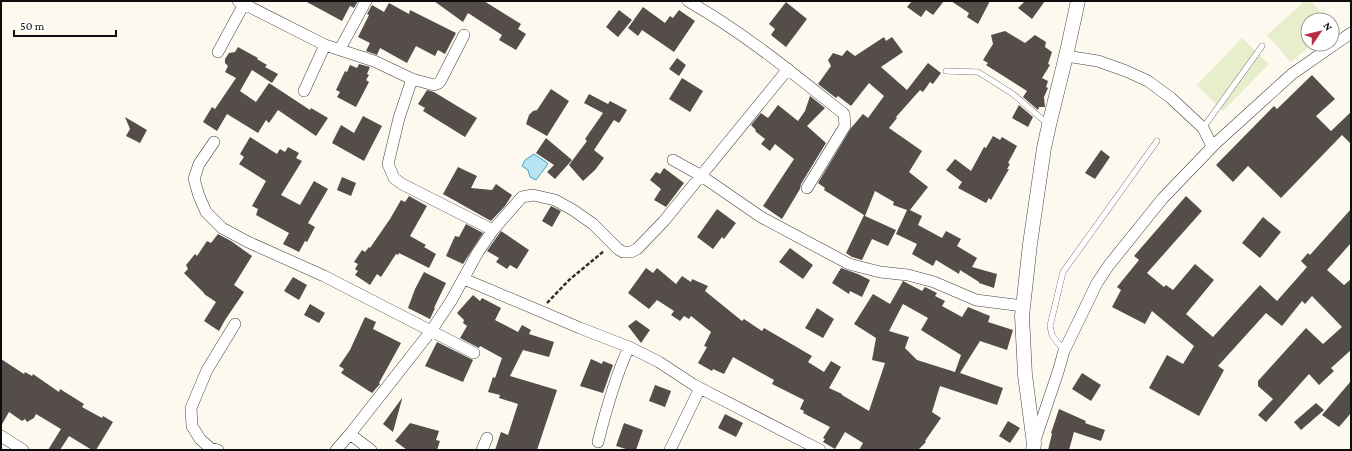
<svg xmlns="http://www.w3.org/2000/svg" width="1352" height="451" viewBox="0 0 1352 451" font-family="'Crimson Pro',serif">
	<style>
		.pitch { fill: #e6eecc }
		.water { fill: #b7e3f2; stroke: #43a0c4 }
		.building { fill: #554d4a; fill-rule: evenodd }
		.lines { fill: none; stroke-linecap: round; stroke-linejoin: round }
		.service-casing { stroke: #404040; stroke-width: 6 }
		.minor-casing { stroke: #404040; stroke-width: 12 }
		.tertiary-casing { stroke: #404040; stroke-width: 15 }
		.path { stroke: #2f2f2f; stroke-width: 2.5; stroke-dasharray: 4 2; stroke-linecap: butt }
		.service { stroke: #fff; stroke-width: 5.5 }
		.minor { stroke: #fff; stroke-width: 11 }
		.tertiary { stroke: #fff; stroke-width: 14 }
	</style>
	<rect width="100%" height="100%" fill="#fef9ef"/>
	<path class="pitch" d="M1305,1H1311L1328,20H1308V44H1312L1291,62L1267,35Z
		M1242,38L1269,64L1223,111L1197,85Z"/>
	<path class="water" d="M534,154L546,162L548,164L536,180L530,177L528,170L522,166L525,160Z"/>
	<path class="building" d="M305,1H358L354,8L350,6L342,21Z
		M434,1H484L521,24L518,29L526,34L516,50L499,40L502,35L468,13L463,22Z
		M912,1H944L933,15L926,10L921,17L907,7Z
		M951,1H990L978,24L967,17L969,13Z
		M1025,1H1045L1032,19L1018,8Z
		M786,2L807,19L786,47L771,35L775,29L769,24Z
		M389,3L409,14L410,10L456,33L445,54L438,50L435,56L416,46L407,63L380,48L377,55L366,51L370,43L358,37L369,15L367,14L372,5L384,12Z
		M643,7L665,23L670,16L673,18L679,10L695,21L674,52L642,30L638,36L628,28Z
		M619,10L632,20L618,37L606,27Z
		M1005,31L1025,43L1035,35L1046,42L1045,47L1052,52L1048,64L1050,65L1042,78L1048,81L1046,87L1048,88L1044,97L1045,107H1039L1038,110L1023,97L1027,91L986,65L988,63L983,60L993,44L991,35Z
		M884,37L886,41L892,37L903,52L881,67L907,90L928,63L941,73L933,84L930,82L923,92L920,90L896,117L897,118L889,128L922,151L909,172L928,187L910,210L922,216L918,225L942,238L946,231L961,239L957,246L977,258L972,267L997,274L994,288L979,283V282L960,270L959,274L936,260L933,266L912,254L917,244L896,234L907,210L893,205L894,202L875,191L865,216L896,230L888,246L872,239L862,260L852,257L846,253L864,215L824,190L825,188L818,183L851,128L863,114L868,118L884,96L869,83L851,106L838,96L836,98L818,84L831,66L828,60L833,53L842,56L847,50L855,56Z
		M238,47L258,58L257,59L267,65L265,67L278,74L272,83L252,70L240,91L256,102L269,83L310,110L311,108L328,118L316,136L278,110L269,123L266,120L258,133L227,114L217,131L203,122L212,107L215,109L236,78L225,72L228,66L225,63V59L229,53L235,52Z
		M677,58L686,65L679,76L669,69Z
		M359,64L370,67L367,74L369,75L366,80L369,82L356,107L337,97L340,92L336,90L345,71L347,72L350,65L357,68Z
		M1312,75L1335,99L1316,116L1331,131L1351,112V144L1342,135L1281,198L1248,166L1233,182L1216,165L1274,106L1277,109Z
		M682,78L703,91L690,112L669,99Z
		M551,89L569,101L547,136L526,124L529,115L533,111L537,110Z
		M427,90L434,92L477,118L465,137L423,111L425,108L418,104Z
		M589,94L608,104L610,101L627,110L619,123L614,120L594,150L604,158L595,170L583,181L569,165L587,141L585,139L603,113L584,103Z
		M810,96L825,108L807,126L826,143L801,184L800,189L782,219L763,206L794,159L775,144L770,151L761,144L765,139L755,131L756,130L751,125L761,113L768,118L778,105L798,121L805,111Z
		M1019,105L1033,117L1028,127L1012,118Z
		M363,116L382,126L364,161L332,143L341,125L354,133Z
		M125,117L147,130L140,143L126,136L130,129Z
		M993,136L1000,140L1002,137L1017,146L1008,163L1010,164L1007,169H1009L991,200L989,198L986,203L958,188L962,182L946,170L955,159L971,171L984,147L986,148Z
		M250,137L277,154L280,149L285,152L288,147L299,153L296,158L302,161L281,195L300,205L314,181L328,189L308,223L315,227L307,242L305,241L299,252L283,244L289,233L256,215L258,209L252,206L266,181L239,164L244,157L240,154Z
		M546,138L572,160L555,179L547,172L554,165L536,153Z
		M1101,150L1110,157L1095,179L1085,173Z
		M458,167L477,176L471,188L492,190L496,184L512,195L505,206L491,221L443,194Z
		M664,168L684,183L666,207L654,200L661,189L650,180L656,172L660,174Z
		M342,177L356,183L351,196L337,190Z
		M409,196L427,206L410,236L426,245L424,247L436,254L429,268L399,253L398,255L396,254L381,277L377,274L370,285L355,275L358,271L355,269L358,264L354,262L362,250L365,252L369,247L370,248L390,219L401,200L405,202Z
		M1186,196L1202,211L1147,273L1164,287L1166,285L1173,290L1195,264L1214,280L1186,314L1213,337L1260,285L1277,301L1307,267L1301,261L1308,253L1310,255L1351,209V243L1327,270L1344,285L1351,279V350L1331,368L1334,371L1319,385L1309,374L1266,422L1258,415L1273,399L1258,386V381L1306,328L1323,344L1342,327L1312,296L1305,304L1302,301L1282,326L1266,313L1218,366L1224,370L1199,416L1149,388L1167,355L1183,364L1194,346L1152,311L1145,324L1112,307L1121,290L1117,287L1139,260L1134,256Z
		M551,206L561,211L552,227L542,221Z
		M717,209L736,223L724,239L722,237L713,249L697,237Z
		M1263,217L1281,232L1260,258L1242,243Z
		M466,224L483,233L463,264L446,256L455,236L459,237Z
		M501,231L529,250L517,269L510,265L507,269L496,262L499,258L487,251Z
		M218,234L231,241L252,256L234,285L244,292L225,320L219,331L204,321L216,302L204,294V293L184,273L188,269L186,265L195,254L197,256L207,241L211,243Z
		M790,248L813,265L803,279L779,262Z
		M646,268L653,273L657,268L676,284L682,276L691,282L692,279L708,286L705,291L742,321L744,319L762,331L764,328L812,356L808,362L824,372L831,361L841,367L829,388L842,394V395L869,411L885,363L872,360L876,338L854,324L873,294L890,304L903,281L922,291L925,287L937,293L935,296L945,301L942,306L962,317L968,307L990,316L988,322L1013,330L1007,350L980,341L960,373L1003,388L997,405L940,386L932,412L941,418L925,441L926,442L918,450H859L863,443L845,432L835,449L823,442L825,439L823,438L830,427L803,413L804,411L800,409L804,400L772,384L774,380L733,357L724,374L713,369L712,371L698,363L707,347L704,346L711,332L691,316L689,319L684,316L680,321L671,315L674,311L657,300L649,309L628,293ZM903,304L928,318L921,330L961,355L955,372L917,360L905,348L909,337L889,331Z
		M841,268L858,274L870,280L862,297L850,291L849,294L832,283Z
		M424,272L446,283L434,308H435L430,319L408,308L415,289Z
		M293,277L307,285L299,300L284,291Z
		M473,295L480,301L482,298L501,308L495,320L518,332L522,325L531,330L529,334L554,342L549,357L523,350L510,376L557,390L537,450H495L501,432L508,435L518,404L499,398L500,395L488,392L493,377L495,378L502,358L480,346L479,348L460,338L467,326L463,323L464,320L457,313Z
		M310,304L325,313L319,323L304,315Z
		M817,308L834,319L823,338L805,328Z
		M365,317L376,322L373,329L401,343L379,383L380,384L372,393L341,373L344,369L339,366L350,350Z
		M636,320L650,330L641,343L628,326Z
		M437,342L473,360L463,382L425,366Z
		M1,359L24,374L25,372L32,376L33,374L59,392L60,389L84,404L82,407L102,418L103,416L113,422L96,450H92L69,436L60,450H48L61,429L36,414L34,418L27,422L25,419L22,421L9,412L1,426Z
		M591,359L602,364L603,361L613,365L603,393L580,386Z
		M1082,373L1101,385L1091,401L1072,389Z
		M1351,381V413L1339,427L1322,415Z
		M655,385L671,391L665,407L649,401Z
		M402,398V399L393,432L383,424Z
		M1316,403L1324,410L1301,430L1294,422Z
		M1059,409L1086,421L1085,423L1105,430L1101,441L1074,432L1069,450H1048L1052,434L1051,433Z
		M725,414L743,423L736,437L718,428Z
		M1008,421L1020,428L1010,443L999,436Z
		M410,423L439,431L436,440L440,441L437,450H407L395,441Z
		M624,423L643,430L636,450H629L616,446Z"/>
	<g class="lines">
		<g class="service-casing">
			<path id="service" d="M946,71L978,72L1013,94L1049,125
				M1203,128L1262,46
				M1064,351L1052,335L1050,326L1063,272L1157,141"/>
		</g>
		<g class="minor-casing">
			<path id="minor" d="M238,1L325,45L374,61L412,79L434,85L439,83L441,80L464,35
				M688,1C744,33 794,74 844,114L845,126L807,188
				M340,49L366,1
				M218,52L244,4
				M1066,56L1098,61L1126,71L1148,81L1171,98L1203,128L1212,146
				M412,79L399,118L388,164L394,178L402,184L493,230
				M304,91L325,45
				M214,142L199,164L194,179L199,196L206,212L222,228L248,242L324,276L474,353
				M673,160L700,175L761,217L849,264L880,272L908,275L934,282L976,300L1023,306
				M464,279L580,328L629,347L659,362L694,385L820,450
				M1,436L23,450
				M598,442C606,410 615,377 629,347
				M1034,443L1058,372L1064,351L1097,283L1109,265L1163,198L1216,143L1292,74L1351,33
				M218,450L210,448L200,439L192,426L191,408L207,370L235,324
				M336,450L350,434
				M371,450L350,434L431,331L451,301L478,252L493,230L522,197L533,195L555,200L573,210L593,224L618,249L623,252H631L637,249L664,221L788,69
				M482,450L487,438
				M670,450L700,388"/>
		</g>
		<g class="tertiary-casing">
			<path id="tertiary" d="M1033,450L1034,444L1025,375L1022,316L1030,244L1044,148L1049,125L1066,56L1078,1"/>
		</g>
		<path class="path" d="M547,303L569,280L604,251"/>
		<use href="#service" class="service"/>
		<use href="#minor" class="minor"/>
		<use href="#tertiary" class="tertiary"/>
	</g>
	<rect width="1352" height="451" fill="none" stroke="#0d0d0d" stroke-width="4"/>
	<g transform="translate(1320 32) rotate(55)"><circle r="19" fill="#ffffff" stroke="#9e9e9e"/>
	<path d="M0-3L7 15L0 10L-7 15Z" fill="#b52e45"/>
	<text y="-6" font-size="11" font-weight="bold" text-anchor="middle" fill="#0d0d0d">N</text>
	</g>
	<path d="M14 30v6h102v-6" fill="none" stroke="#0d0d0d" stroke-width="2"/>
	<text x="20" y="30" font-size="12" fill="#0d0d0d" stroke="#ffffff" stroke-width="3" paint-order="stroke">50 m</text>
</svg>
